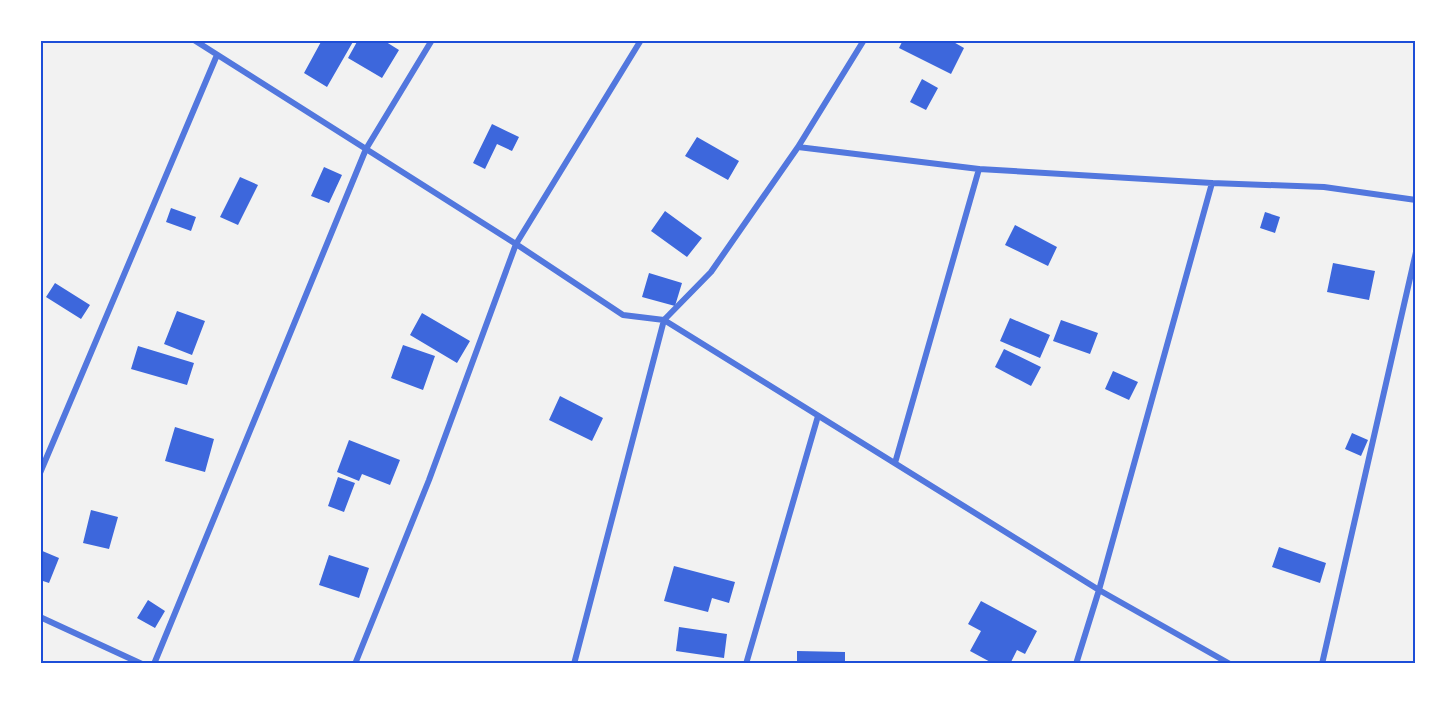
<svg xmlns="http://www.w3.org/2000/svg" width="1456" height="704" viewBox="0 0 1456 704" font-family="'Times New Roman',serif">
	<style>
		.building { fill: #3d67dc }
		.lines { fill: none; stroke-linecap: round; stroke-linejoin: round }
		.minor { stroke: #5277de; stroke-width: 6 }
		.neatline { fill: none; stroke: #1d4ed8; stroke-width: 2 }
	</style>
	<rect width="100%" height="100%" fill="#f2f2f2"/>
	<path class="building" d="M322,40H354L327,87L304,73Z
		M358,40H383L399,50L382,78L348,58Z
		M903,40H950L964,48L951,74L899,48Z
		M922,79L938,88L926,110L910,102Z
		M492,124L519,137L512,151L497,144L485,169L473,163Z
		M697,137L739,161L728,180L685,156Z
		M324,167L342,175L329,203L311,196Z
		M240,177L258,185L238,225L220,217Z
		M171,208L196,217L191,231L166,222Z
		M665,211L702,238L687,257L651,231Z
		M1265,212L1280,217L1275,233L1260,228Z
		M1015,225L1057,247L1048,266L1005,245Z
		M1333,263L1375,271L1369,300L1327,292Z
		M649,273L682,283L675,306L642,297Z
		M55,283L90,305L81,319L46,297Z
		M177,311L205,321L192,355L164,344Z
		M422,313L470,341L457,363L410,335Z
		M1010,318L1050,335L1040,358L1000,341Z
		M1061,320L1098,333L1090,354L1053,341Z
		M403,345L435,356L423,390L391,378Z
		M138,346L194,363L187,385L131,369Z
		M1004,349L1041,367L1031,386L995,367Z
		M1113,371L1138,382L1129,400L1105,389Z
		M560,396L603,418L592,441L549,420Z
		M175,427L214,439L205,472L165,461Z
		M1352,433L1368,440L1361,456L1345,449Z
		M349,440L400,460L390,485L362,474L359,481L337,472Z
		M338,477L355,483L344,512L328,506Z
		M91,510L118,517L109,549L83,543Z
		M1279,547L1326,563L1320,583L1272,567Z
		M40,550L59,558L49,583L40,580Z
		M329,555L369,568L359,598L319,585Z
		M674,566L735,582L729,603L712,598L708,612L664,601Z
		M148,600L165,611L155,628L137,618Z
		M981,601L1037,631L1025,654L1017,650L1010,664H994L970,651L981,631L968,624Z
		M679,627L727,634L724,658L676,651Z
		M797,651L845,652V664H797Z"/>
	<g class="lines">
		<path class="minor" d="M194,40L516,244L623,315L664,320L1099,590L1230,664
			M798,147L864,40
			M895,463L979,169
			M40,473L217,55
			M40,617L142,664
			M154,664L366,149L432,40
			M355,664L429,480L516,244L641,40
			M574,664L664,320L711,272L798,147L979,169L1212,183L1324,187L1416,200
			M746,664L818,416
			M1076,664L1099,590L1212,183
			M1322,664L1416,252"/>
	</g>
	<rect width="1456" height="704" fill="none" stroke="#ffffff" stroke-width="84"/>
	<rect x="42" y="42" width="1372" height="620" class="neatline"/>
</svg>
